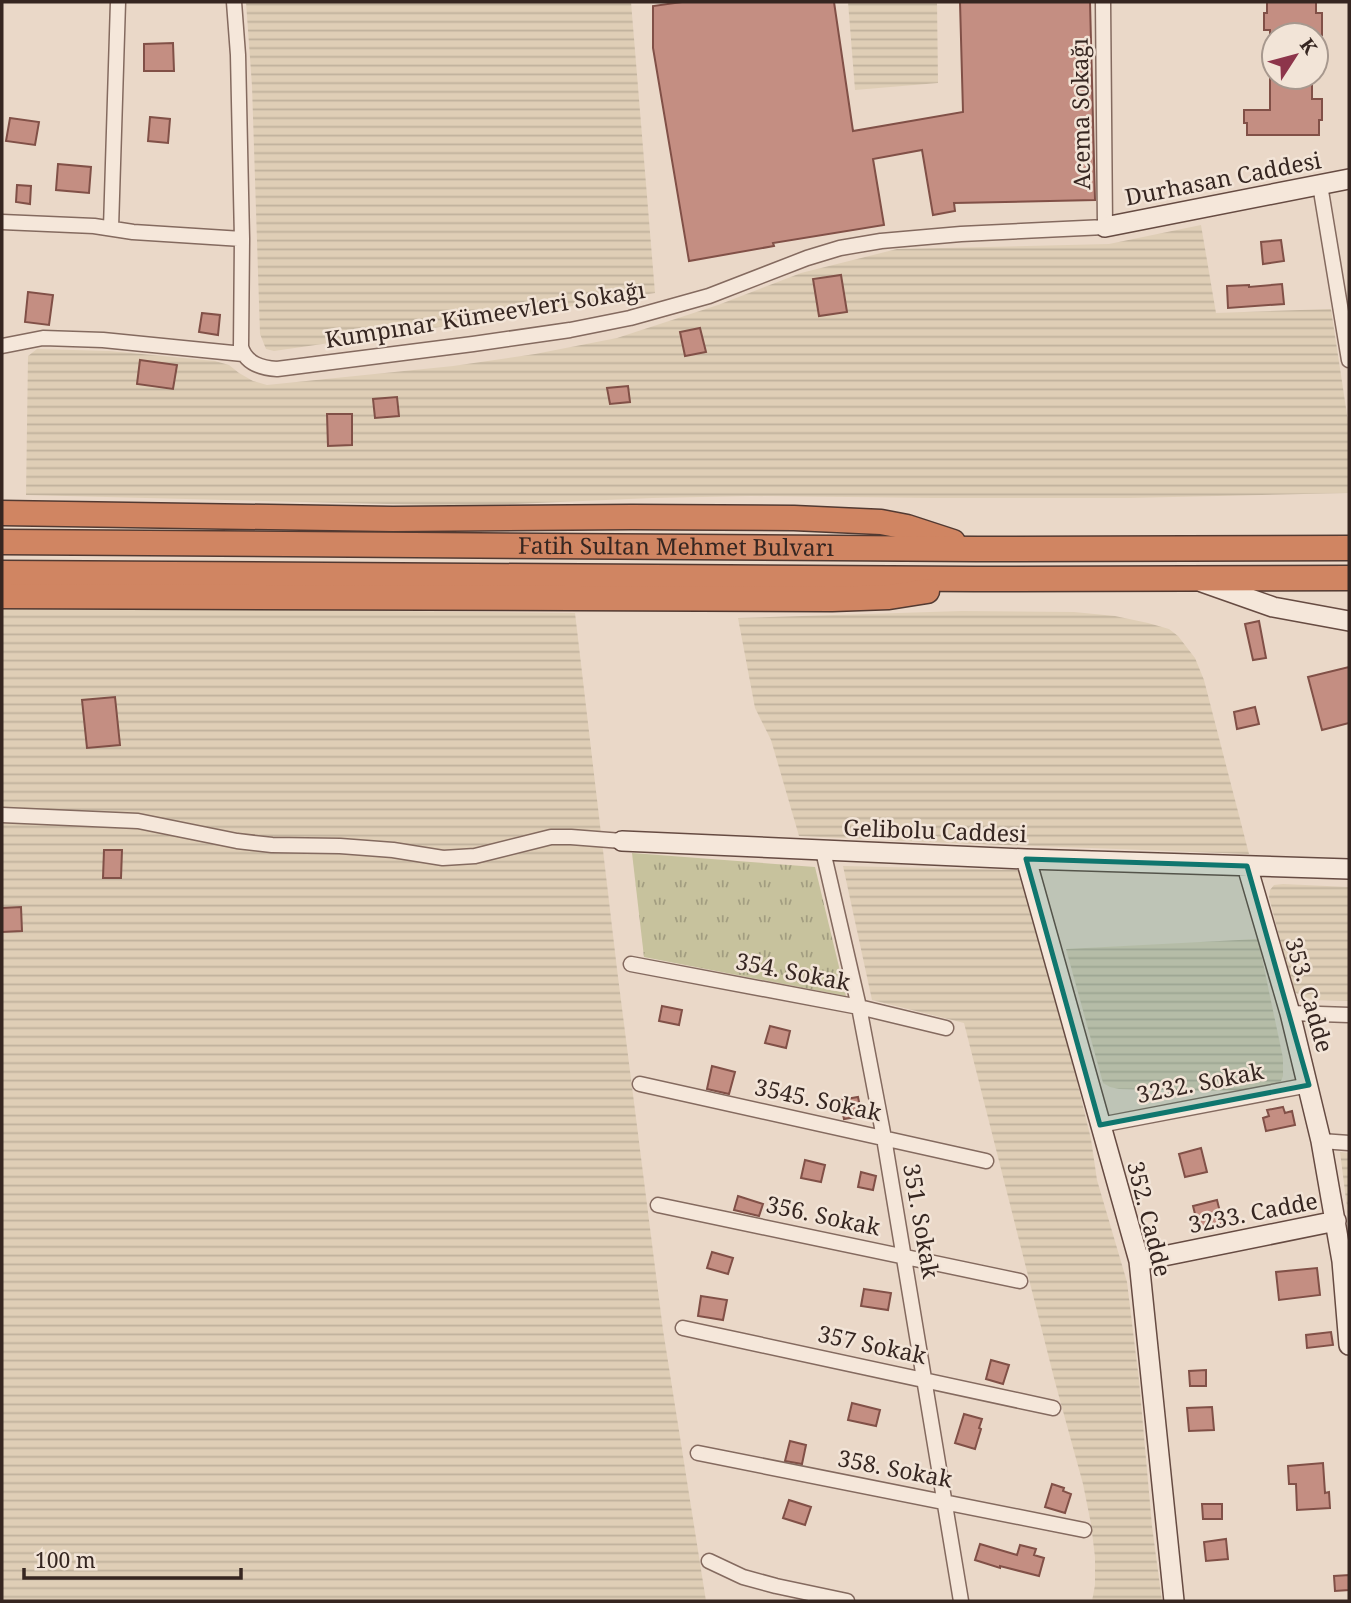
<svg xmlns="http://www.w3.org/2000/svg" width="1351" height="1603" viewBox="0 0 1351 1603" font-family="'Noto Serif',serif">
	<style>
		.farmland { fill: url(#farmland-rules) }
		.grass { fill: url(#grass-tufts) }
		.building { fill: #c48e82; stroke: #815047; stroke-width: 2 }
		.lines { fill: none; stroke-linecap: round; stroke-linejoin: round }
		.street-casing { stroke: #846a5f; stroke-width: 17 }
		.secondary-casing { stroke: #664b42; stroke-width: 22 }
		.highway-casing { stroke: #523a32; stroke-width: 27 }
		.street { stroke: #f5e7da; stroke-width: 14 }
		.secondary { stroke: #f5e7da; stroke-width: 19 }
		.highway { stroke: #d08562; stroke-width: 24 }
		.marked { fill: #0f766e; fill-opacity: 0.2; stroke: #0f766e; stroke-width: 5; stroke-linejoin: round }
		.labels { text-anchor: middle; stroke-width: 5; stroke-linejoin: round; paint-order: stroke }
		.street-label { font-size: 23px; fill: #362621; stroke: #f2e4d7 }
	</style>
	<defs>
		<pattern id="farmland-rules" width="6" height="5" patternUnits="userSpaceOnUse" patternTransform="scale(1.75)"><rect width="6" height="5" fill="#dfceb6"/><path d="M0 2.5h6" fill="none" stroke="#c0b19c"/></pattern>
		<pattern id="grass-tufts" width="24" height="20" patternUnits="userSpaceOnUse" patternTransform="scale(1.75)"><rect width="24" height="20" fill="#c7c29d"/><path d="M3 7l-1-3M5 7V3M7 7l1-3M15 17l-1-3M17 17v-4M19 17l1-3" fill="none" stroke="#a29d80"/></pattern>
	</defs>
	<rect width="100%" height="100%" fill="#ead8c8"/>
	<path class="farmland" d="M246,2H631L655,293L440,327L274,351L266,349L260,334L252,86Z
		M848,2H937L938,83L855,90Z
		M1201,225L1216,313L1331,309L1349,428V493L1130,498H933L751,496L652,498L469,506L26,495L28,356L37,349L110,351L215,361L229,365L239,373L253,381L267,385L453,366L535,354L617,338L718,305L801,273L897,249L1109,244Z
		M2,607L575,613L617,969L663,1330L706,1601H2Z
		M962,611L1074,612L1115,616L1148,623L1169,629L1178,636L1195,658L1204,680L1249,854L927,842L799,836L771,740L755,708L738,618Z
		M843,866L1020,870L1051,974L1091,1139L1097,1180L1127,1282L1139,1380L1152,1526L1162,1601H1092L1095,1585V1557L1091,1524L1083,1484L1055,1382L964,1023L872,1000Z
		M1283,884L1349,887V1001L1313,1000L1296,993L1292,988L1269,897L1270,890L1274,885Z
		M1258,939L1283,1058V1076L1281,1081L1277,1084L1246,1090L1208,1091L1119,1089L1110,1087L1103,1083L1066,949Z
		M1340,1152L1349,1153V1223Z"/>
	<path class="grass" d="M632,853L815,867L846,996L644,957Z"/>
	<path class="building" d="M682,2H834L853,131L963,112L960,2H1090L1095,200L954,203L955,211L933,215L922,150L873,159L884,225L773,243L774,246L689,261L653,48V6Z
		M1267,2H1316V13H1322V35H1270V30H1264V13H1267Z
		M173,43L174,71H144V44Z
		M1270,77H1312V99H1322V120H1319V135H1247V123H1244V110H1270Z
		M150,117L170,119L168,143L148,141Z
		M10,118L39,122L35,145L6,141Z
		M58,164L91,167L89,193L56,190Z
		M17,185L31,186L30,204L16,202Z
		M1281,240L1284,261L1263,264L1261,242Z
		M841,275L847,312L819,316L813,279Z
		M1282,284L1284,304L1228,308L1227,286L1249,285V287Z
		M28,292L53,295L49,325L25,322Z
		M202,313L220,315L218,335L199,332Z
		M700,328L706,352L685,356L680,332Z
		M140,360L177,365L173,389L137,384Z
		M628,386L630,402L610,404L607,388Z
		M397,397L399,416L375,418L373,399Z
		M327,414H352V445L328,446Z
		M1259,621L1266,658L1253,660L1245,624Z
		M1349,667V723L1322,730L1308,677Z
		M115,697L120,745L87,748L82,700Z
		M1255,707L1259,724L1237,729L1234,712Z
		M104,850H122L121,878H103Z
		M21,907L22,931L2,932V908Z
		M662,1006L682,1010L679,1025L659,1021Z
		M770,1026L790,1031L786,1048L765,1043Z
		M712,1066L735,1072L729,1094L707,1089Z
		M858,1097L862,1116L844,1119L840,1100Z
		M1283,1107L1285,1113L1292,1111L1295,1125L1266,1131L1263,1118L1269,1116L1267,1110Z
		M1201,1148L1207,1172L1185,1177L1179,1154Z
		M805,1160L825,1165L821,1182L801,1178Z
		M861,1172L876,1176L873,1190L858,1187Z
		M738,1196L763,1204L759,1216L734,1210Z
		M1217,1200L1223,1224L1199,1230L1193,1206Z
		M712,1252L733,1258L728,1274L707,1268Z
		M1317,1268L1320,1295L1279,1300L1276,1272Z
		M864,1289L891,1293L888,1310L861,1306Z
		M701,1296L727,1300L723,1320L698,1316Z
		M1331,1332L1333,1345L1307,1348L1306,1335Z
		M991,1360L1009,1365L1003,1384L986,1379Z
		M1206,1370V1386H1190L1189,1371Z
		M852,1403L880,1410L876,1426L848,1420Z
		M1212,1407L1214,1430L1189,1431L1187,1408Z
		M964,1414L982,1419L979,1428L981,1429L975,1449L955,1443Z
		M790,1441L806,1445L802,1464L785,1461Z
		M1323,1463L1325,1493L1329,1492L1330,1508L1297,1510L1296,1484H1289L1288,1466Z
		M1052,1484L1064,1488L1063,1491L1071,1494L1065,1513L1045,1507Z
		M789,1500L811,1507L805,1525L783,1518Z
		M1202,1504H1222V1519H1203Z
		M1226,1539L1228,1559L1206,1561L1204,1542Z
		M980,1544L1017,1555L1020,1545L1036,1549L1034,1555L1044,1558L1039,1576L1000,1566V1568L975,1560Z
		M1349,1575V1590L1335,1591L1334,1576Z"/>
	<g class="lines">
		<g class="street-casing">
			<path id="street" d="M234,2L238,55L242,239L241,347C246,364 262,368 277,369L473,344L570,330L630,318L709,296L807,258L840,248L881,241L961,234L1105,227L1103,2
				M1320,185L1349,360
				M2,222L94,226L133,232L242,239
				M111,228L118,2
				M2,346L43,338L103,340L243,354
				M2,815L138,821L237,841L272,845L340,846L393,850L443,858L475,856L551,837H571L622,841
				M823,851L859,1007L884,1138L961,1601
				M631,964L859,1007L946,1028
				M1290,1013L1349,1015
				M640,1084L986,1161
				M1100,1125L1309,1085
				M1321,1141L1349,1143
				M658,1205L1020,1281
				M683,1328L1053,1408
				M698,1453L1084,1530
				M709,1561L743,1577L776,1586L847,1601"/>
		</g>
		<g class="secondary-casing">
			<path id="secondary" d="M1105,227L1349,179
				M1202,582L1273,607L1349,621
				M622,841L1026,859L1349,869
				M1026,859L1139,1261L1174,1601
				M1247,866L1290,1013L1321,1141L1342,1261L1349,1345
				M1139,1261L1336,1221"/>
		</g>
		<g class="highway-casing">
			<g id="highway">
				<path d="M2,513L393,519L632,517L794,518L881,522L907,527L953,542"/>
				<path id="s1" d="M2,542L977,549L1349,548"/>
				<path d="M2,573L975,579L1349,578"/>
				<path d="M2,596L832,599L889,597L927,591"/>
			</g>
		</g>
		<use href="#street" class="street"/>
		<use href="#secondary" class="secondary"/>
		<use href="#highway" class="highway"/>
	</g>
	<path class="marked" d="M1026,859L1247,866L1309,1085L1100,1125Z"/>
	<g class="labels">
		<g class="street-label">
			<text transform="translate(1081 114) rotate(-91)" y="8">Acema Sokağı</text>
			<text transform="translate(1223 179) rotate(-11)" y="8">Durhasan Caddesi</text>
			<text transform="translate(485 315) rotate(-9)" y="8">Kumpınar Kümeevleri Sokağı</text>
			<text dy="8" stroke="none"><textPath href="#s1" startOffset="674">Fatih Sultan Mehmet Bulvarı</textPath></text>
			<text transform="translate(935 831) rotate(2)" y="8">Gelibolu Caddesi</text>
			<text transform="translate(793 972) rotate(11)" y="8">354. Sokak</text>
			<text transform="translate(1309 995) rotate(74)" y="8">353. Cadde</text>
			<text transform="translate(1200 1083) rotate(-11)" y="8">3232. Sokak</text>
			<text transform="translate(818 1100) rotate(12)" y="8">3545. Sokak</text>
			<text transform="translate(1253 1213) rotate(-11)" y="8">3233. Cadde</text>
			<text transform="translate(823 1216) rotate(12)" y="8">356. Sokak</text>
			<text transform="translate(1149 1219) rotate(76)" y="8">352. Cadde</text>
			<text transform="translate(921 1221) rotate(80)" y="8">351. Sokak</text>
			<text transform="translate(872 1345) rotate(12)" y="8">357 Sokak</text>
			<text transform="translate(895 1469) rotate(11)" y="8">358. Sokak</text>
		</g>
	</g>
	<rect width="1351" height="1603" fill="none" stroke="#362621" stroke-width="7"/>
	<g transform="translate(1295 56) rotate(54)"><circle r="33" fill="#f2e4d7" stroke="#a7988e" stroke-width="2"/>
	<path d="M0-5L12 26L0 18L-12 26Z" fill="#8d354b"/>
	<text y="-10" font-size="19" font-weight="bold" text-anchor="middle" fill="#362621">K</text>
	</g>
	<path d="M24 1568v10h217v-10" fill="none" stroke="#362621" stroke-width="3.5"/>
	<text x="35" y="1568" font-size="21" fill="#362621" stroke="#f2e4d7" stroke-width="5" paint-order="stroke">100 m</text>
</svg>
